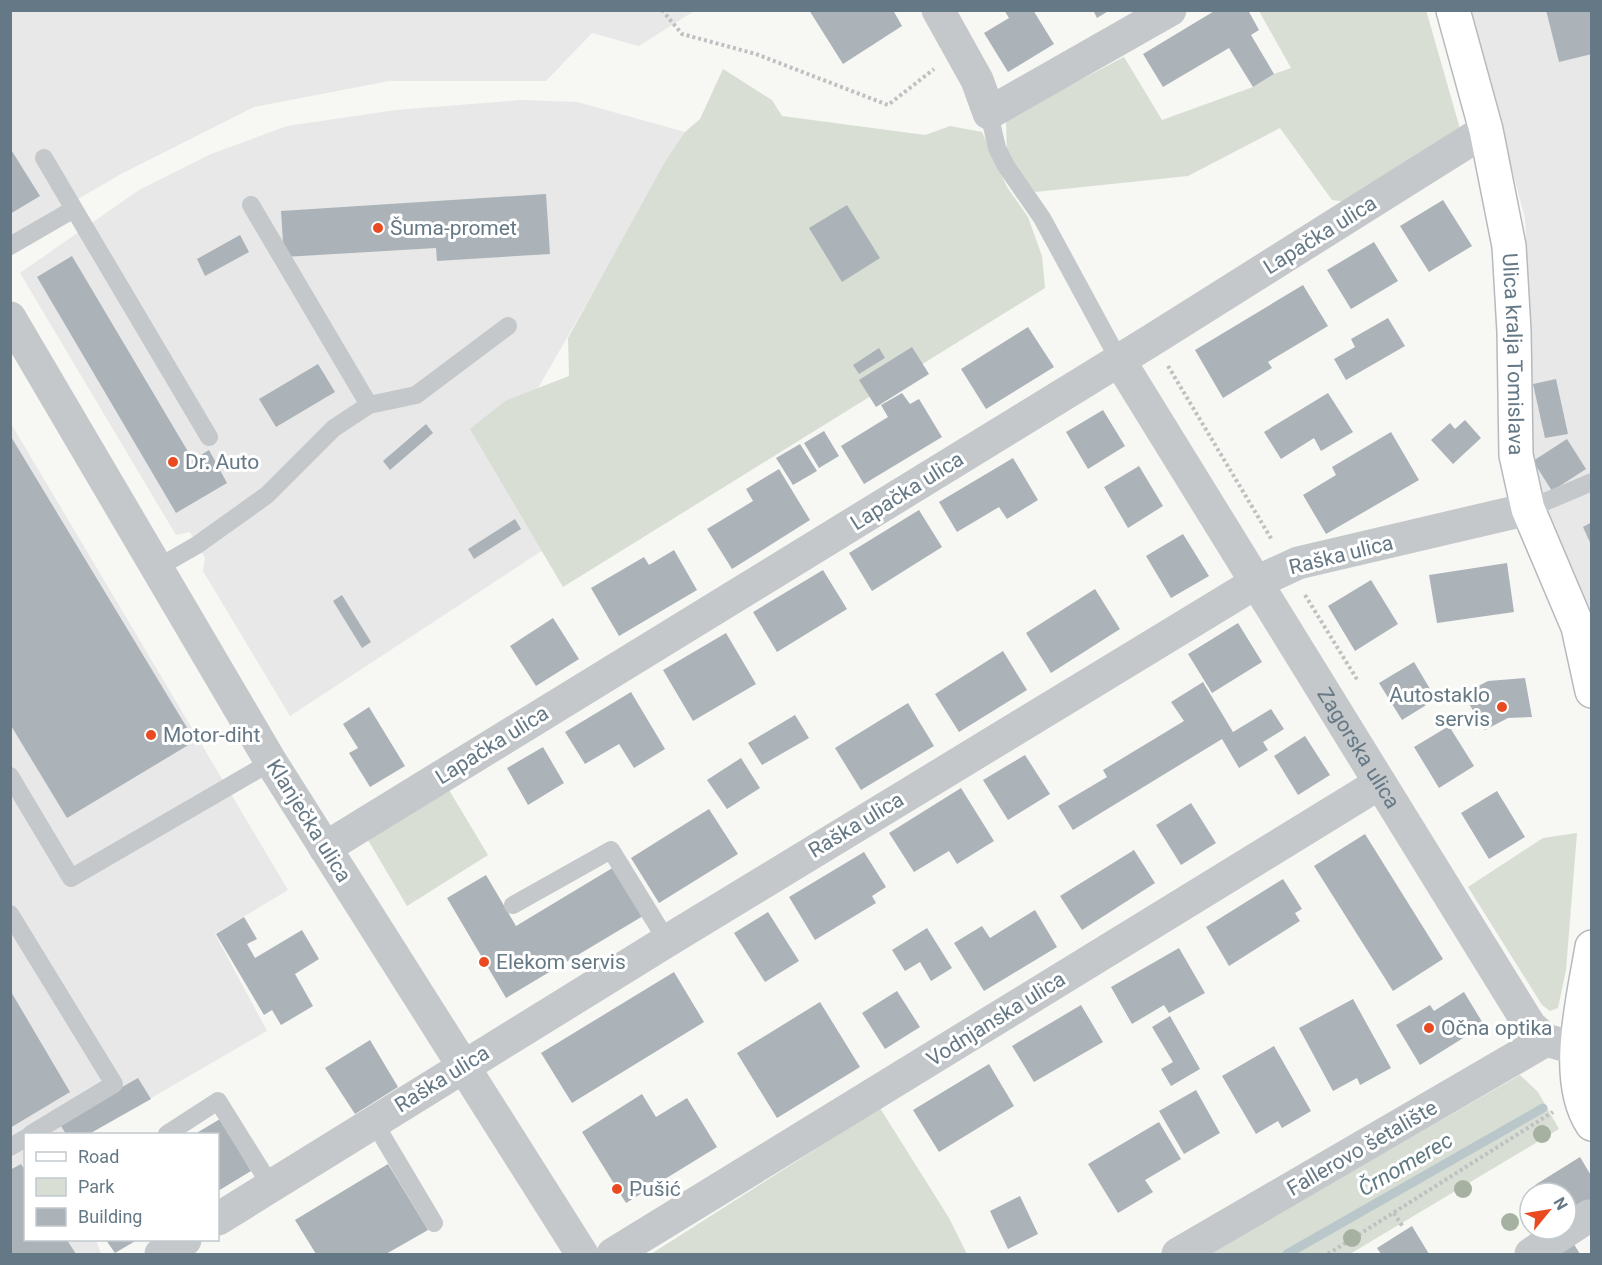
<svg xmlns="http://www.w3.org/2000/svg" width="1602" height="1265" viewBox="0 0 1602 1265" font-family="Roboto,sans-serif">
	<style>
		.built { fill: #e7e8e7 }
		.green { fill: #d8ded4 }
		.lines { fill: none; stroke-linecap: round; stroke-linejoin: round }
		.stream { stroke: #b9c7ca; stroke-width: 9 }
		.building { fill: #abb3b9 }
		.secondary-casing { stroke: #b4babe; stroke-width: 36 }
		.path { stroke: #bec0c2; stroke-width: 4; stroke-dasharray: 3 3; stroke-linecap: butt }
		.lane { stroke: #c4c8cb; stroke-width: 18 }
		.street { stroke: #c4c8cb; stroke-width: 33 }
		.secondary { stroke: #fff; stroke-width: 33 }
		.tree { fill: #a7b1a2 }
		.poi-dot { fill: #e94a22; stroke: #fff; stroke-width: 2 }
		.labels { text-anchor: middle; stroke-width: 6; stroke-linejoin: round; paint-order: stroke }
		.poi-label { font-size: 21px; fill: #657885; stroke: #fff; text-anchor: start }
		.street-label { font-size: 21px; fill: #657885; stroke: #fff }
		.water-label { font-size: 22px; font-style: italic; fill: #607a82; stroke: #fff }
	</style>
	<rect width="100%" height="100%" fill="#f7f7f3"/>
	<path class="built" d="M10,11H694L639,46L592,33L546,81H389L254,107L121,174L11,238Z
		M1470,11H1591V633L1544,512L1526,450L1532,351L1525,218Z
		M521,100L577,102L685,132L514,430L566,535L290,716L203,571L205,558L190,532L176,535L20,273L139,190L211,154L287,126L396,110Z
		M10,422L288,890L215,934L267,1031L89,1134H26V1240H96L101,1254H11Z"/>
	<path class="green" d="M1426,10L1463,139L1357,203L1332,200L1280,128L1188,176L1035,192L1007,157L1006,119L1124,57L1162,120L1253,87L1274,74L1291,68L1259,11Z
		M723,69L772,100L782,116L925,135L950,126L982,132L1007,187L1028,217L1042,256L1045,288L563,587L470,429L505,401L569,376L568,338L666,160L685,132L700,119Z
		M449,790L488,855L407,906L368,840Z
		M1577,833L1566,970L1558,1008L1550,1011L1542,1005L1468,887L1543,838Z
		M1520,1075L1538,1092L1559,1129L1350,1254H1208Z
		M880,1108L949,1218L967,1254H651Z"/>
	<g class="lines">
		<path class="stream" d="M1287,1254L1543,1108"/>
	</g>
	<path class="building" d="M809,10H893L902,26L843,64Z
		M1004,10H1033L1054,44L1008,72L984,33L1009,18Z
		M1093,10H1110L1097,18Z
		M1216,10H1248L1259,30L1251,35L1274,74L1253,87L1229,48L1163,87L1143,54Z
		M1546,10H1592V54L1559,62Z
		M10,148L40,196L10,214Z
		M546,194L550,254L437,261L436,248L284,257L281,211Z
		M1443,200L1472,246L1429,272L1400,226Z
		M847,205L880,258L842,282L809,228Z
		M240,235L249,252L205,276L197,259Z
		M1374,242L1398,281L1351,309L1327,270Z
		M72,256L193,460L209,450L227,483L176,513L37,277Z
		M1303,285L1328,326L1268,362L1272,368L1223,398L1195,350Z
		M1388,318L1405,346L1346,380L1334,359L1355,347L1351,339Z
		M1028,327L1054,367L986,409L961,369Z
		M912,347L929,374L876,407L859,380Z
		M879,348L885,358L859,374L853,365Z
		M318,364L335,392L276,427L259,399Z
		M1556,379L1568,434L1545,438L1533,384Z
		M902,393L910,404L919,399L942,437L864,484L841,446L888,417L881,405Z
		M1328,393L1353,432L1321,451L1314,438L1281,459L1264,432Z
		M1103,410L1125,446L1088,469L1066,432Z
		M1465,420L1481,438L1453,464L1431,440L1450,423L1455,429Z
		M426,424L433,433L390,470L383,461Z
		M824,431L839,456L819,468L804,443Z
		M1391,432L1419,480L1326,534L1303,495L1336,475L1332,467Z
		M10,435L195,741L67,818L10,724Z
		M1567,439L1586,469L1552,491L1533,461Z
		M800,444L817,471L793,485L776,458Z
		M1013,458L1038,500L1007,519L999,507L957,532L939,502Z
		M1139,466L1163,506L1128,528L1104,487Z
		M779,469L810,520L732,569L707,529L753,501L746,489Z
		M919,510L942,547L872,591L849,553Z
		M515,519L521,529L474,559L468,549Z
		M1592,522V547L1583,527Z
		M1183,534L1209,576L1171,598L1146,556Z
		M674,550L697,590L619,636L591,588L644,557L649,565Z
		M1507,563L1514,612L1437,623L1429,575Z
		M823,570L847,609L777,652L753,612Z
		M1371,580L1398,624L1355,651L1328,606Z
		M1095,589L1120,629L1051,673L1026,633Z
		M342,595L371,642L362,648L333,601Z
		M553,618L579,659L536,686L510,646Z
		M1238,623L1262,662L1212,693L1188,654Z
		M726,633L756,684L693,721L663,670Z
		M1003,651L1027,690L959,732L935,694Z
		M1414,662L1436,699L1402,720L1379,683Z
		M1525,678L1532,717L1508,718L1485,730L1463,694L1488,681Z
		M1203,682L1233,732L1271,709L1284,729L1263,742L1268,750L1239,768L1222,739L1073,830L1058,806L1107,777L1103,770L1184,721L1171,702Z
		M631,692L665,749L634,768L619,744L585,764L565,732Z
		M908,703L934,746L861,790L835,748Z
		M369,707L405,766L370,787L349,753L358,748L343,724Z
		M795,715L809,738L762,765L748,743Z
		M1449,726L1474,766L1439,788L1414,747Z
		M1305,736L1330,775L1298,795L1274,756Z
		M543,747L564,783L528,805L507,768Z
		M1025,755L1050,794L1008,820L983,780Z
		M741,758L760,788L727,809L707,780Z
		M961,788L994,841L957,864L949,851L914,872L889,833Z
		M1497,791L1525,837L1489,859L1461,813Z
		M1191,803L1216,843L1181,865L1156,825Z
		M709,809L738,854L659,903L631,858Z
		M1365,834L1443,959L1393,991L1314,866Z
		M1134,850L1155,883L1082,930L1060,896Z
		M864,852L886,887L872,896L876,903L815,940L789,897Z
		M614,867L643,916L506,998L447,898L486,875L516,926Z
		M1283,879L1302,909L1295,913L1300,921L1229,966L1206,927Z
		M1035,910L1057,947L984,991L954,943L982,926L990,938Z
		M768,912L799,961L765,982L734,933Z
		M244,917L257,939L247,944L255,958L302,930L319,959L295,974L313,1006L281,1025L272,1010L264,1015L216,934Z
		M927,928L952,968L931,981L920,962L905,971L892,950Z
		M1179,948L1205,993L1169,1013L1164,1005L1132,1024L1111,987Z
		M674,972L704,1022L572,1103L541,1053Z
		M10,990L70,1092L10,1128Z
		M897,991L920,1027L885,1049L862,1013Z
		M1464,992L1484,1025L1420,1065L1396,1025L1430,1005L1434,1011Z
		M1353,999L1391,1068L1360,1085L1357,1078L1333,1091L1299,1028Z
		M820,1002L860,1067L777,1118L737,1053Z
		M1081,1005L1103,1042L1034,1082L1012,1046Z
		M1170,1016L1200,1069L1171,1086L1161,1069L1173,1062L1152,1027Z
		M370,1040L398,1087L355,1114L325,1068Z
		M1274,1046L1311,1111L1282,1128L1278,1121L1256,1134L1222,1076Z
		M989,1064L1014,1106L939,1152L913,1110Z
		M138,1078L151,1099L89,1134H66L59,1123Z
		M1196,1090L1220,1133L1184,1154L1159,1111Z
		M642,1094L656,1117L687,1098L717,1147L626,1203L582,1132Z
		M220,1119L251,1171L218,1191V1134H195Z
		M1159,1122L1181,1159L1145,1180L1153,1192L1118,1213L1088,1164Z
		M1580,1157L1592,1177V1200L1566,1215V1193H1540L1535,1185Z
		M21,1164L26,1172V1240H67L76,1254H10V1170Z
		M388,1164L428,1230L386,1254H316L295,1220Z
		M1020,1196L1038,1234L1008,1249L990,1211Z
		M1412,1226L1429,1254H1381L1377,1248Z
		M106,1240H137L115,1253Z
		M1572,1241L1580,1254H1551Z"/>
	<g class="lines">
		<g class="secondary-casing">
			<g id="secondary">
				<path id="s2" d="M1453,10L1486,130L1509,246L1514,331L1516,455L1528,509L1578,627L1592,691"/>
				<path d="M1592,947C1584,997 1562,1079 1592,1124"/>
			</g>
		</g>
		<path class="path" d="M662,10L682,34L756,54L888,105L934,69
			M1168,366L1272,540
			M1305,595L1358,681
			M1394,1213L1403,1227
			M1328,1254L1553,1112"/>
		<path class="lane" d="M989,113L997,148L1006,166L1042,218L1119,360
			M44,158L74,209
			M251,205L369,405
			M10,246L74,209L209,437
			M1528,509L1592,482
			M157,568L197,545L267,495L334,428L369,405L416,395L508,326
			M10,776L71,878L271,762
			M513,905L611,850L667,941
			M10,914L114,1084L31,1134
			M374,1122L434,1223
			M167,1134L218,1101L271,1186
			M10,1147L26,1138"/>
		<g class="street">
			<path d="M938,10L977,80L989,113L1170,10"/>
			<path d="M10,318L271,762L582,1254"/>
			<path id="s1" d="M1119,360L1530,1026L1546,1040L1577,1049"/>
			<path d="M325,848L1152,340L1486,130"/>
			<path d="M218,1219L667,941L1257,582L1298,563L1528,509"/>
			<path d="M161,1254L185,1240"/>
			<path d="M613,1254L1380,783"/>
			<path d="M1178,1254L1546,1040"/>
			<path d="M1531,1254L1589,1216"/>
		</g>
		<use href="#secondary" class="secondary"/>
	</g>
	<g class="tree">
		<circle cx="1542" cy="1134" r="9"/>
		<circle cx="1463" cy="1189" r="9"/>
		<circle cx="1510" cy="1222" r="9"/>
		<circle cx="1352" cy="1238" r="9"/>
	</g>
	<g class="poi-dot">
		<circle cx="378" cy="228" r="6"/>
		<circle cx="173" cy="462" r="6"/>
		<circle cx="1502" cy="707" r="6"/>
		<circle cx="151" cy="735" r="6"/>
		<circle cx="484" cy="962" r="6"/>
		<circle cx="1429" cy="1028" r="6"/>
		<circle cx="617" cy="1189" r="6"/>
	</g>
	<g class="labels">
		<g class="poi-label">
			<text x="390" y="235">Šuma-promet</text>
			<text x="185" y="469">Dr. Auto</text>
			<text x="1490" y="702" text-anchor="end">Autostaklo<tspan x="1490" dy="24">servis</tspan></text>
			<text x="163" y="742">Motor-diht</text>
			<text x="496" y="969">Elekom servis</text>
			<text x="1441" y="1035">Očna optika</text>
			<text x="629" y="1196">Pušić</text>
		</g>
		<g class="street-label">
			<text transform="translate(1320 235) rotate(-32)" y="7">Lapačka ulica</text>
			<text dy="7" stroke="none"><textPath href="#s2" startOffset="351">Ulica kralja Tomislava</textPath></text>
			<text transform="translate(907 491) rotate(-32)" y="7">Lapačka ulica</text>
			<text transform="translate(1341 555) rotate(-14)" y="7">Raška ulica</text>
			<text transform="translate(492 745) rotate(-32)" y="7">Lapačka ulica</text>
			<text dy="7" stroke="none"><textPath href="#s1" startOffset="456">Zagorska ulica</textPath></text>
			<text transform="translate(309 821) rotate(58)" y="7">Klanječka ulica</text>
			<text transform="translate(856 825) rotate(-31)" y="7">Raška ulica</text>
			<text transform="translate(996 1019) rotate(-32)" y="7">Vodnjanska ulica</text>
			<text transform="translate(442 1079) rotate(-32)" y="7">Raška ulica</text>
			<text transform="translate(1362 1148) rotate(-30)" y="7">Fallerovo šetalište</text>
		</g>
		<g class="water-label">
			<text transform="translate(1405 1164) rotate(-30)" y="8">Črnomerec</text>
		</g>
	</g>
	<rect width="1602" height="1265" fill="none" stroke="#657885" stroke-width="24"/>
	<rect x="24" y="1133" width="195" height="108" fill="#ffffff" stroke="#c1c9ce" stroke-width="1.5"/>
	<rect x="36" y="1152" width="30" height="9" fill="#ffffff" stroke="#c1c9ce" stroke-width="1.5"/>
	<text x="78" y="1163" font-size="18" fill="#657885">Road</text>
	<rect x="36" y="1178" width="30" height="18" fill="#d8ded4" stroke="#c1c9ce" stroke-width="1.5"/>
	<text x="78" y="1193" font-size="18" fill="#657885">Park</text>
	<rect x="36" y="1208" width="30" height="18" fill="#abb3b9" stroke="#c1c9ce" stroke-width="1.5"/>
	<text x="78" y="1223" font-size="18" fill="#657885">Building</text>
	<g transform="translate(1548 1211) rotate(60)"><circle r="28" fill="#ffffff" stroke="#c1c9ce" stroke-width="1.5"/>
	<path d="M0-4.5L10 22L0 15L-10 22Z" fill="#e94a22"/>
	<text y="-9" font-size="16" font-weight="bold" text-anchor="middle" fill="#657885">N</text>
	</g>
</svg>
